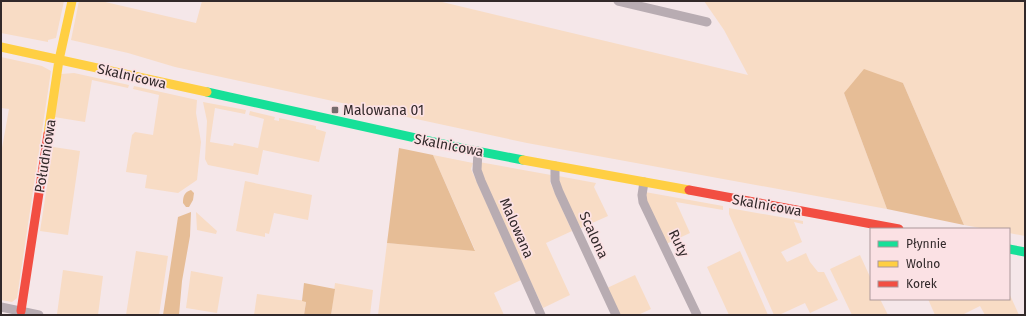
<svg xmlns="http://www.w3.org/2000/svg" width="1026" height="316" viewBox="0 0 1026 316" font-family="'Fira Sans',sans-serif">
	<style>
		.green { fill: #f8dcc5 }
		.forest { fill: #e6bd96 }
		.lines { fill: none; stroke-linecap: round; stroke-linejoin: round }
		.street { stroke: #b8acb2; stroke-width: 9 }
		.fast { stroke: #16e098; stroke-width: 9 }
		.slow { stroke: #ffcf43; stroke-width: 9 }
		.jam { stroke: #f24e42; stroke-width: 9 }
		.poi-dot { fill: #766c6d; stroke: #fbe1e4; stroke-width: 1.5 }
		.labels { text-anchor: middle; stroke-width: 3.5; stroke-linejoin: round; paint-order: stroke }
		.street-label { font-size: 14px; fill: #32292a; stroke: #fbe1e4 }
		.poi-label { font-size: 14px; fill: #32292a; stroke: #fbe1e4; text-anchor: start }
	</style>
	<rect width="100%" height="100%" fill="#f5e7e9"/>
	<path class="green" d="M1,1H64L56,38L48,40V42L1,33Z
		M79,1H101L196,23L202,1H438L748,75L724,30L704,1H1025V236L1009,233V229H986L964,225L903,83L844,93L887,209L527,143L175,67L128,53L71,40Z
		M1,57L42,66L51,71L17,298L12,302L1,300V148H2L9,109L1,108Z
		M74,73L129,85L128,88L92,80L85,122L54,117L61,74Z
		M134,86L197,100L196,113L201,142L197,180L178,193L145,188L147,175L126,172L132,135L135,132L153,135L159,95L133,89Z
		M203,102L246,110L245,114L215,108L210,142L233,146L234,143L258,148L264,119L249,115L250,111L275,117L274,120L279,121V118L316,126V129L326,132L319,162L263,150L258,175L208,165L205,159L207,121Z
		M53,147L80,151L68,235L40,231Z
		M433,155L473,163L471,169L521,280L494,293L504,315H378L387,243L475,250Z
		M479,162L551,175L550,182L572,231L546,243L570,295L543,308L483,180Z
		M558,176L596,183L594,187L608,216L581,228L561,192Z
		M245,181L312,195L308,220L274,213L269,234L265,233V237L236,231Z
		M645,192L723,206V210L676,202L690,233L666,244L644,195Z
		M729,208L803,221V224L794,222L802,242L781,252L787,262L806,253L810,262L818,272H824L838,300L810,313L805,303L779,315H774L729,214Z
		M196,212L217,231L216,234L197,230Z
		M136,251L168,256L159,315H126Z
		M740,251L768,315H729L707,267Z
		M860,255L871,279V299H880L888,315H852L830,269Z
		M63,270L103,276L98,315L57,314Z
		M191,271L223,277L217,313L186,308Z
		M635,275L651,309L638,315H620L607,288Z
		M335,283L373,290L370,315H331Z
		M1009,293L1019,315H985L980,306L962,315H935L928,299H1009Z
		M257,294L306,301L304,315H254Z"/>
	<path class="forest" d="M864,69L903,83L964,225L887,209L844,93Z
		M399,148L433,155L475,251L387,243Z
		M191,190L194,193L193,200L189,207H186L183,203C183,197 184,192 191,190Z
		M191,212L190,236L182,281L179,315H163L178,217Z
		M304,283L335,289L331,315H304L306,302L302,301Z"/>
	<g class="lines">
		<path class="street" d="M618,1L707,22
			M478,151L477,170L481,181L541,315
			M555,166V181L559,192L616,315
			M644,182L642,195L643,202L697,315
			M1,307L39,315"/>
		<path class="fast" d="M207,92L461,148L523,160
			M1009,249L1025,252"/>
		<path class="slow" d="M1,47L207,92
			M48,134L59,60L72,1
			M523,160L689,190"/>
		<path class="jam" d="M689,190L899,229
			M21,311L48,134"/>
	</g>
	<rect class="poi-dot" x="331" y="106" width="8" height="8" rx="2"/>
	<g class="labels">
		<g class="street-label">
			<text transform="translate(132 76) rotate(13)" y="5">Skalnicowa</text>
			<text transform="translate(449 145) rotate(11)" y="5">Skalnicowa</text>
			<text transform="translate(45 156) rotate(-81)" y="5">Południowa</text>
			<text transform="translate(767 205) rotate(10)" y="5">Skalnicowa</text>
			<text transform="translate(517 228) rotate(66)" y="5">Malowana</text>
			<text transform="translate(594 235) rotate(65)" y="5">Scalona</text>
			<text transform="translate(679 243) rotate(64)" y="5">Ruty</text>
		</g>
		<g class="poi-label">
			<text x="343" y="115">Malowana 01</text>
		</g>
	</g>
	<rect width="1026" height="316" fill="none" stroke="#32292a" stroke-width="4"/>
	<rect x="870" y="228" width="140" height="72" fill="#fbe1e4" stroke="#ab979a"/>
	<rect x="878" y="241" width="20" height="6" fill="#16e098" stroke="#ab979a"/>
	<text x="906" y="248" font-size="12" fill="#32292a">Płynnie</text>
	<rect x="878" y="261" width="20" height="6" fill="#ffcf43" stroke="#ab979a"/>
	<text x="906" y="268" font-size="12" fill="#32292a">Wolno</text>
	<rect x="878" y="281" width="20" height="6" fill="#f24e42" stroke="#ab979a"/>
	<text x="906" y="288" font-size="12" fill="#32292a">Korek</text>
</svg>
